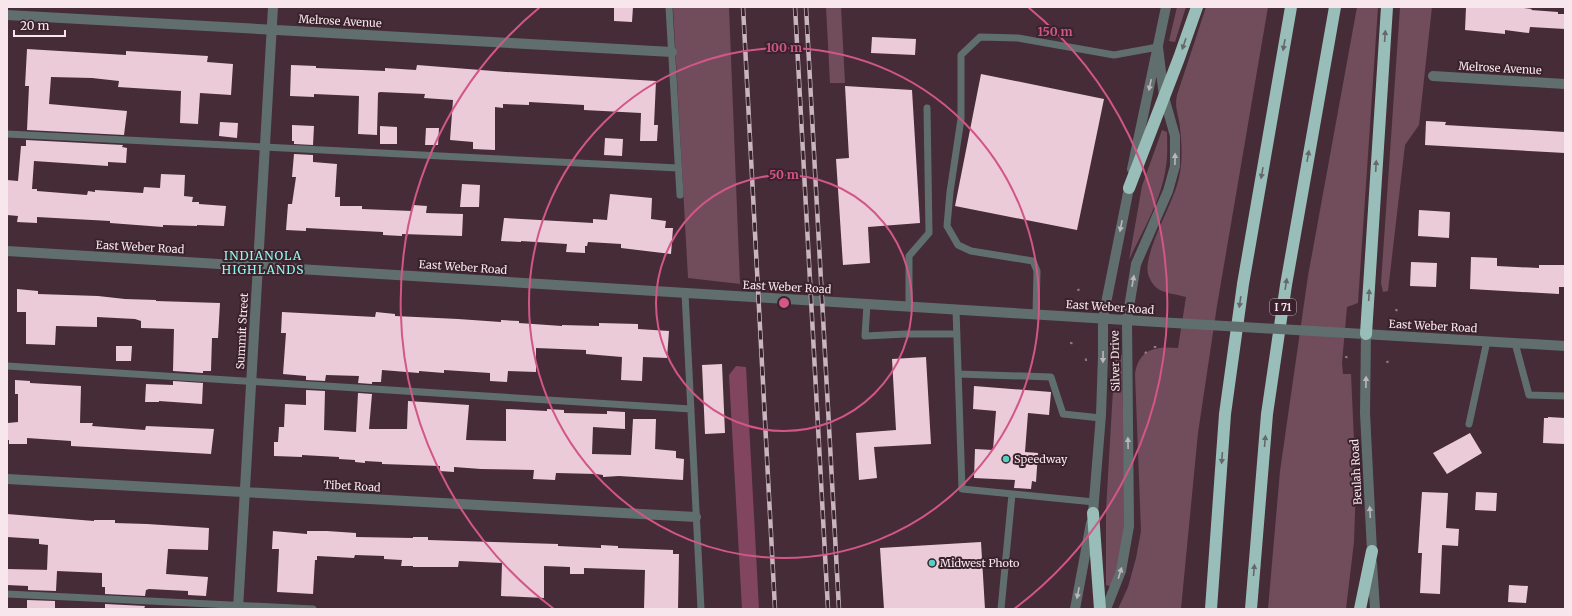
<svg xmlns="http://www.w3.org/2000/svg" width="1572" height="616" viewBox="0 0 1572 616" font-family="Merriweather,serif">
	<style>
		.green { fill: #714c5b }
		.forest { fill: #824560 }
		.building { fill: #ebcbd7 }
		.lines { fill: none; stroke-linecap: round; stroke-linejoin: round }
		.path { stroke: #927c85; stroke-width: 2.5; stroke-dasharray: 2 3; stroke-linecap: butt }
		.service { stroke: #606f6d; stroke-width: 7 }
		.minor { stroke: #606f6d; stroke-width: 10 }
		.tertiary { stroke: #606f6d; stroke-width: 10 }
		.motorway { stroke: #99beb9; stroke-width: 12 }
		.rail-casing { stroke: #c9b5bd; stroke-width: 4.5 }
		.rail { stroke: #3a222c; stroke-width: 3; stroke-dasharray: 9; stroke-linecap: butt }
		.tertiary-bridge { stroke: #606f6d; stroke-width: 10 }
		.oneway { fill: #65686b }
		.oneway2 { fill: #bbb6b9 }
		.ring { fill: none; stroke: #d25686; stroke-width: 2 }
		.poi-dot { fill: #57cec2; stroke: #3a222c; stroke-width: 1.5 }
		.labels { text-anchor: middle; stroke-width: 4; stroke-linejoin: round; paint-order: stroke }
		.shield { fill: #3a222c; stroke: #beabb2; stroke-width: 1 }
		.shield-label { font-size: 10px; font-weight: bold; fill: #f7e6ec }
		.street-label { font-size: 11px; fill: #f7e6ec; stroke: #3a222c }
		.poi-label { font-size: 11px; fill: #f7e6ec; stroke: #3a222c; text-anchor: start }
		.neighbourhood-label { font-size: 12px; letter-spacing: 1px; fill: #8ff9ed; stroke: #3a222c }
		.centre { fill: #d25686; stroke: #3a222c; stroke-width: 2 }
		.ring-label { font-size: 12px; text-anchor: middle; font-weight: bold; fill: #d25686; stroke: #3a222c; stroke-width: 4; stroke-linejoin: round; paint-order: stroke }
	</style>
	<rect width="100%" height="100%" fill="#452c37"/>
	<path class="green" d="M673,7H729L740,284L688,278Z
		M826,7H841L845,83H830Z
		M1177,7H1186L1175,42L1169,41Z
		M1206,7H1268L1217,306L1198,433L1181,609H1118L1128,587L1136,558L1141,531L1135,374C1139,349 1155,346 1178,348L1186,297C1169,292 1155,295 1148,274C1143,255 1171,206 1177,185C1183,167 1182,146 1180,128C1179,115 1174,108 1177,95Z
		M1357,7H1378L1358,303L1347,307L1342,363L1343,374H1351L1356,484L1354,542L1346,609H1268L1280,471L1308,276Z
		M1400,7H1432L1419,125L1405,145L1388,291L1383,292L1381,283Z
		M1162,130L1167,132C1167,143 1168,155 1166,166C1162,199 1143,230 1129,260L1142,186Z
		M1115,355H1122L1125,520L1122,548L1112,587L1106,585V510Z"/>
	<path class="forest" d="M736,366L746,367L759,609H742L729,375Z"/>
	<path class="building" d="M614,7H633L632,22L614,21Z
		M1466,7H1514L1532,9L1531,10L1558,12V14H1565V29L1530,27L1529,33L1505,30V34L1465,30Z
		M872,37L916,39L915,55L871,53Z
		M27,49L126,55V51L208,56L207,62L233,64L231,95L200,93L198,124L180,123L181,91L118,87L119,81L92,78L51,77L49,104L127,111L124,135L27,130L29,86H25Z
		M291,65L316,66V68L385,71V68L416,70L417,65L506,72L656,81L654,125H658L657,141H640L641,113L584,110V105L529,102V105L503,104V108L495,107V150L473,149V142L450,140L453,100L424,98L425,94L380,92L378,93L377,135L358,134L359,96L314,94V97L290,96Z
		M981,74L1104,99L1077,230L955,206Z
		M845,86L912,90L920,223L868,227L870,263L843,265L836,159L849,158Z
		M1426,121L1446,122L1445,125L1565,132V153L1425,145Z
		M220,122L238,123L237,138L219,136Z
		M292,125L314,126L313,145L294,144V141H292Z
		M380,126L397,127V144H380Z
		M426,128H439L438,145H425Z
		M605,138L623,139L622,156L604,155Z
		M26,140L123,145L122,147L127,148L126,163L108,162V166L34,161L32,189H37V191L87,195L88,191L95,192V190L143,193L144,187L160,188L161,174L185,175L184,196L193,197L192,202H199V204L226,206L224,226L197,225V226L163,225V227L110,223V221L37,217V223L17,222L18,216L7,215V180L18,181L21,146H26Z
		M294,154L313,155V162L337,164L335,197H340V206H362V209L412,211L413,205L427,206L426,213L463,214L462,236L402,234V236L383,235V232L306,228V231L286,230L288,204H292L296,177H292Z
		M462,184L480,185L479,207H460Z
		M610,194L652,198L651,219L666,221L665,228H673L671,254L621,248V244L588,242L587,246H585V253L566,252L567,244L521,241V242L501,241L504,218L593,223V219L607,220Z
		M1419,210L1450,212L1449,238L1418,236Z
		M1471,257L1497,258V266L1539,268V265H1565V287H1559V294L1470,289Z
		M1411,262L1437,263L1436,287L1410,286Z
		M17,289L38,291V294L98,296L125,299L156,300V301L220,303L218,338H212L211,371H203V373L173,371L174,329L141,328V321L135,319L97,317V327L56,326L55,345L26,344V312H17Z
		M282,312L375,317L376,312L395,314V316L458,319L501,322V320L519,321V323L562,326V325L599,326V323L638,324V329L669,331L667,358L643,357L642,381L621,380L622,357L586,354V350L536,348V372L508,371L507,382L490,381V373L444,370V373L419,371V373L382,370L381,382H372V384L358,383L359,376L326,375L325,381L306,380V376L283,374L286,333H281Z
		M116,346H132L131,361H116Z
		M926,357L931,444L874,447L877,478L859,480L856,433L896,430L892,359Z
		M722,364L725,433L705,434L702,365Z
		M15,380L30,381V383L81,386L80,423H93L92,426L145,430L146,426L214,429L211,454L71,446V441L27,438V444H9V440H8V423L18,422V394H15Z
		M173,381L203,383L202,404L159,401V402H145L146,384L173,385Z
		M974,386L1051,392L1049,415L1028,413L1025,452L1038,453L1036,482L1032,481L1031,489L1014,488L1015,480L974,478L975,449L993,450L996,411L973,409Z
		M306,390L325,391L324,430L356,432L358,393L372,394L369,429H407L408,401L469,405L466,440L506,441V409L547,411V409L564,410V413L607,414V411L625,412V429L593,427L592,454L631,455L633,419H656L655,449L676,451V458L684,459L683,480L619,476L603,477V475L596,474L556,473L555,480L533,479L534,470L481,469L454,467V472L440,471V466L382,464V462L365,461V463L355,462V460L339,459V457L302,455V457L274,456V442H278L279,427H284L285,404L306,405Z
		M1548,417L1565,418V444L1543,443L1544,418H1548Z
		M1470,433L1482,453L1447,474L1433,453Z
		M1422,492L1448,493L1446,528L1459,529L1458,546L1442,545L1440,594L1420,593L1422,553H1418Z
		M1476,492L1497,493L1496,511L1475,510Z
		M7,514L94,521V520H115V523L147,524L209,528L208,550L168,549L166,574L208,577L206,596L188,595V591L149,589L146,590L145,596L105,594V587H102V573L57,571L56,591L28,590V586L7,585V569L52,570H47L48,545L39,544V539L7,537Z
		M273,531L307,534V531H327L356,533V537L413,538V537H428V540L558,544V546L601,548V545L618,546V548L673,550V554H679L678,609H644L645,570L584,568V574H570V567L544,566V598L501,596L502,563L459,561L458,567H413V566H401L402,560L384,559V556L355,555L354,558L317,556V560H315L313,594L277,592L279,549H272Z
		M981,542L985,609H884L880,548Z
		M1509,585L1528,586L1526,603L1508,602Z
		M27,600L55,601V609H27Z
		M105,604L145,606L144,609H105Z"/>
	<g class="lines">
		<path class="path" d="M1078,289L1079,291
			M1396,311L1398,307
			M1071,344L1072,341
			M1155,346V348
			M1145,352L1147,354
			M1346,358L1347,355
			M1085,360L1089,359
			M1387,361L1389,365"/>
		<path class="service" d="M669,7L680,195
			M7,134L678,168
			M685,293L701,609
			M867,304L865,336L906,334H957
			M909,306V256L929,233L927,108
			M956,309L962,489L1094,502
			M1036,314L1037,271L1033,261L971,251L958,245L947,226L950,192L961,119V55L980,37L1018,38L1114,55L1158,47
			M1515,343L1529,395L1565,396
			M7,366L691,409
			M958,374L1051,377L1063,414L1101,418
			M1469,424L1487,341
			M7,594L313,609
			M1001,609L1012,494"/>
		<path class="minor" d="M7,15L672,52
			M1433,76L1565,84
			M1132,169L1166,7
			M7,479L696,517
			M1372,563L1375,609
			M238,609L273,7
			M1075,609L1091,523
			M1106,609L1121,571L1129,526L1127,320L1136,264L1168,191L1175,166V136L1164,97L1158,47"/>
		<path class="tertiary" d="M7,251L1174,323
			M1347,333L1565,346
			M1366,334L1365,413L1372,551
			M1093,513L1101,415L1103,356V318L1129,188"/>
		<path class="motorway" d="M1129,188L1179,58L1197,7
			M1366,334L1387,7
			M1093,513L1100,609
			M1211,609L1225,414L1243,284L1291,7
			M1251,609L1267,414L1286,285L1335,7
			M1360,609L1372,551"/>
		<g class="rail-casing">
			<path id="rail" d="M743,7L775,609
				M795,7L828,609
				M806,7L839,609"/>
		</g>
		<use href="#rail" class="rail"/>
		<path class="tertiary-bridge" d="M1174,323L1347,333"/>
	</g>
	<defs><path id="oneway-solid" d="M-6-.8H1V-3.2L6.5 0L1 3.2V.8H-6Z"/></defs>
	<g class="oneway">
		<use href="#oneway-solid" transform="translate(1385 36) rotate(-86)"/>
		<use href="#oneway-solid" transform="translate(1184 44) rotate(109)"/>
		<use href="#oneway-solid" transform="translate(1284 45) rotate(100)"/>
		<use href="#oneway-solid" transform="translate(1308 156) rotate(-80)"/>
		<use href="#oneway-solid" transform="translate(1376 166) rotate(-87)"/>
		<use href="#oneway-solid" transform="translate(1262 173) rotate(100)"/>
		<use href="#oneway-solid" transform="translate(1286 284) rotate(-81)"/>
		<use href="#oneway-solid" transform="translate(1369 295) rotate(-87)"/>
		<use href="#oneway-solid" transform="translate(1240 302) rotate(98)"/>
		<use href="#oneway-solid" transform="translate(1265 441) rotate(-85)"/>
		<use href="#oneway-solid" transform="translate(1222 458) rotate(94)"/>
		<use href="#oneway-solid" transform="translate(1254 570) rotate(-85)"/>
	</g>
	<g class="oneway2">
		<use href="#oneway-solid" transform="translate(1150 85) rotate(102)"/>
		<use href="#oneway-solid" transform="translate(1175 159) rotate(-89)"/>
		<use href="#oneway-solid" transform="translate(1121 226) rotate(101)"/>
		<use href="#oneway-solid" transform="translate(1133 281) rotate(-80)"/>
		<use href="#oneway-solid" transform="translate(1103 357) rotate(91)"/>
		<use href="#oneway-solid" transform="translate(1366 382) rotate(-89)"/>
		<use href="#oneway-solid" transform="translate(1128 443) rotate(-91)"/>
		<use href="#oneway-solid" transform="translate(1370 512) rotate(-93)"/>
		<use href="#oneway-solid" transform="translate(1120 573) rotate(-73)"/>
		<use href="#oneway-solid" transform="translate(1078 593) rotate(101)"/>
	</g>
	<g class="ring">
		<circle cx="784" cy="303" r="128"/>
		<circle cx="784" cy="303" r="255"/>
		<path d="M554 609A383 383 0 0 1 540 7M1028 7A383 383 0 0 1 1014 609"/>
	</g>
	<g class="poi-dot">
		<circle cx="1006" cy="459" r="4"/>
		<circle cx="932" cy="563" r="4"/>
	</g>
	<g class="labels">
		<rect class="shield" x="1270" y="299" width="26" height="16" rx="3"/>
		<g class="shield-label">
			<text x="1283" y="311">I 71</text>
		</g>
		<g class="street-label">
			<text transform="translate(340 21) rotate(3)" y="4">Melrose Avenue</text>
			<text transform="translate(1500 68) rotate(3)" y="4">Melrose Avenue</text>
			<text transform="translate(140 247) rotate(3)" y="4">East Weber Road</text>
			<text transform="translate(463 267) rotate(4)" y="4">East Weber Road</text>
			<text transform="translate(787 287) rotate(3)" y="4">East Weber Road</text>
			<text transform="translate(1110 307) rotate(4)" y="4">East Weber Road</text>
			<text transform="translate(1433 326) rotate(3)" y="4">East Weber Road</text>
			<text transform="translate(242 331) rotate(-87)" y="4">Summit Street</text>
			<text transform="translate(1115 361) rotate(-91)" y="4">Silver Drive</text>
			<text transform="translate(1356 472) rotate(-93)" y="4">Beulah Road</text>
			<text transform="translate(352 486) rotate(3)" y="4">Tibet Road</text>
		</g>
		<g class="poi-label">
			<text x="1014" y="463">Speedway</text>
			<text x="940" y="567">Midwest Photo</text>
		</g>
		<g class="neighbourhood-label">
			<text x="263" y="260">INDIANOLA<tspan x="263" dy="14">HIGHLANDS</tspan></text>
		</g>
	</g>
	<circle cx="784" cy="303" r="6" class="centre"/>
	<g class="ring-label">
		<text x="1055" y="36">150 m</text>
		<text x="784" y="52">100 m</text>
		<text x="784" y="179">50 m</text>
	</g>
	<rect width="1572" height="616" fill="none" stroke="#f7e6ec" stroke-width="16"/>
	<path d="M14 30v6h51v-6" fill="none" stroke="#f7e6ec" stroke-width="2"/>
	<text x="20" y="30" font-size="12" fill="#f7e6ec" stroke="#3a222c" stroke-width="3" paint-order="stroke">20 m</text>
</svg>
